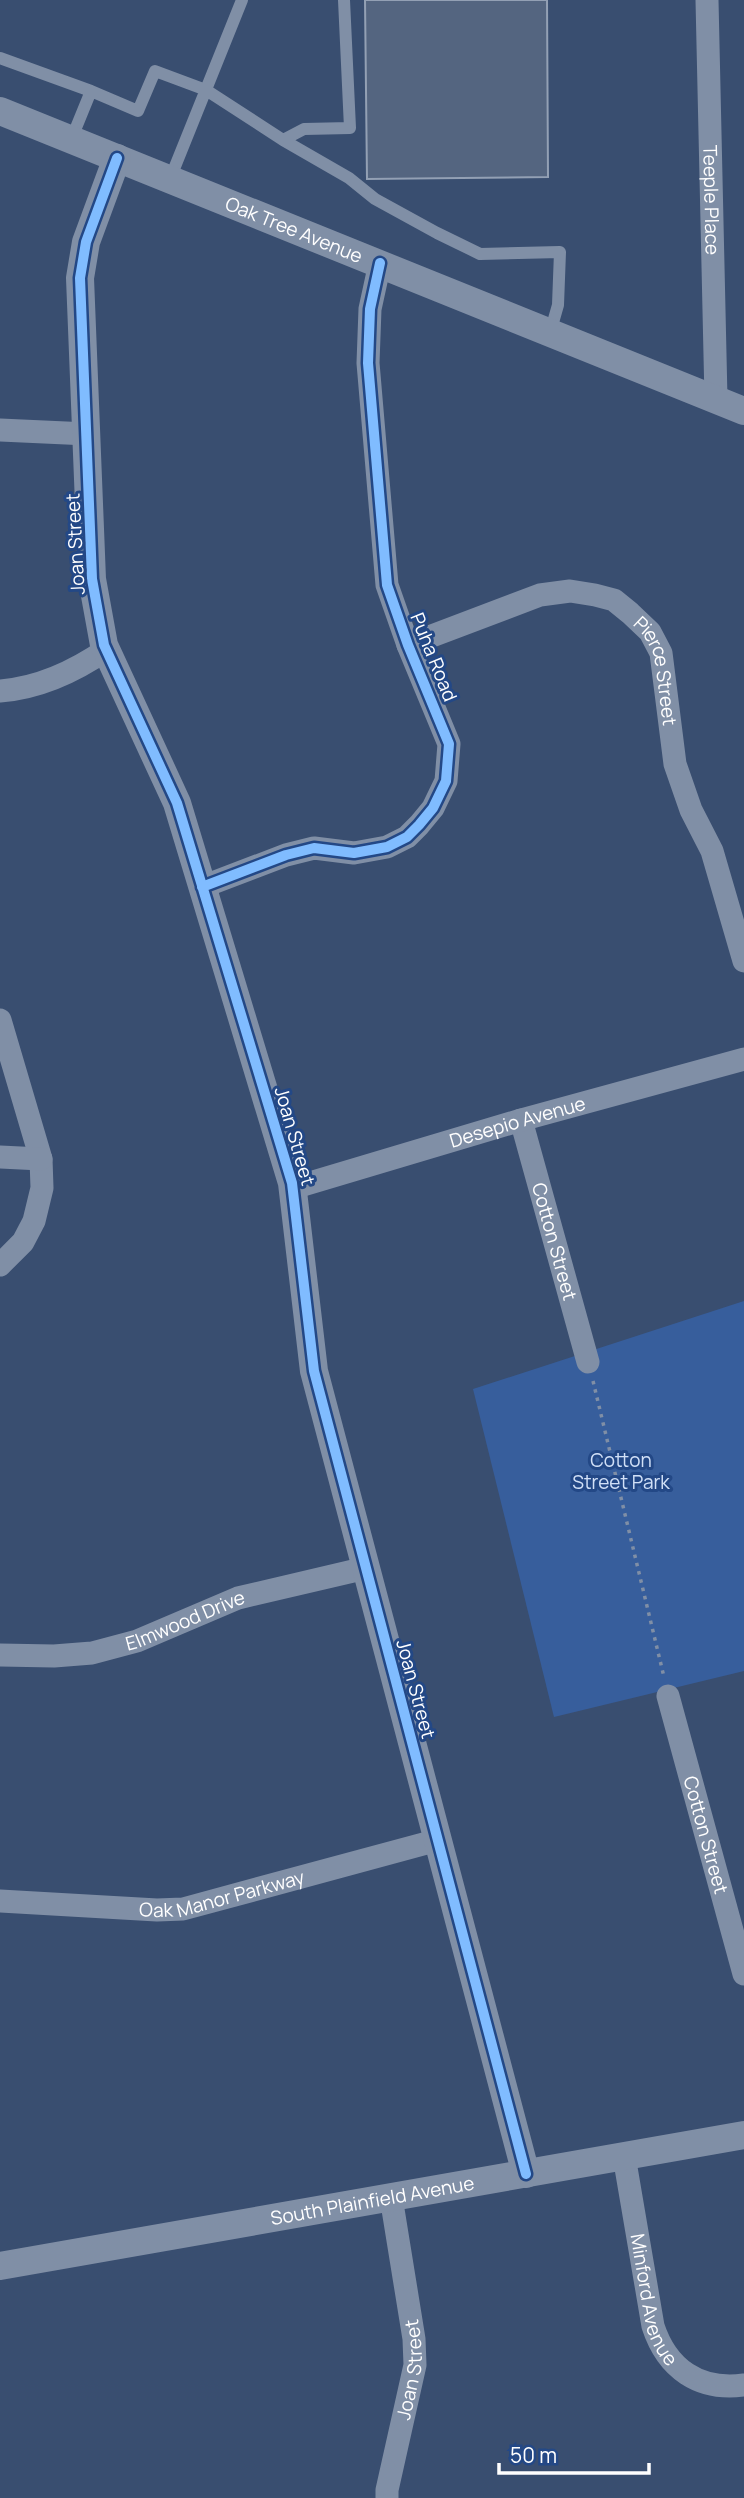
<svg xmlns="http://www.w3.org/2000/svg" width="744" height="2498" viewBox="0 0 744 2498" font-family="Manrope,sans-serif">
	<style>
		.green { fill: #375e9c }
		.building { fill: #546580; stroke: #93a0b4; stroke-width: 2 }
		.lines { fill: none; stroke-linecap: round; stroke-linejoin: round }
		.path { stroke: #808fa6; stroke-width: 3.5; stroke-dasharray: 3.5 5; stroke-linecap: butt }
		.service { stroke: #808fa6; stroke-width: 12 }
		.minor { stroke: #808fa6; stroke-width: 23 }
		.tertiary { stroke: #808fa6; stroke-width: 28 }
		.cycleway-casing { stroke: #234886; stroke-width: 15 }
		.cycleway { stroke: #80bcff; stroke-width: 10 }
		.labels { text-anchor: middle; stroke-width: 6; stroke-linejoin: round; paint-order: stroke }
		.street-label { font-size: 19px; fill: #fff; stroke: #234886 }
		.park-label { font-size: 19px; fill: #d1e0f7; stroke: #234886 }
	</style>
	<rect width="100%" height="100%" fill="#394e70"/>
	<path class="green" d="M744,1301V1671L554,1717L473,1389Z"/>
	<path class="building" d="M365,0H547L548,177L367,179Z"/>
	<g class="lines">
		<path class="path" d="M593,1381L664,1677"/>
		<path class="service" d="M0,58L91,91L138,111L155,71L206,90L283,140L349,178L375,199L437,233L480,254L560,252L558,305L550,333
			M71,140L91,91
			M283,140L304,129L350,128L344,0
			M170,179L242,0"/>
		<g class="minor">
			<path id="s1" d="M707,0L716,399"/>
			<path d="M0,430L88,434"/>
			<path id="s2" d="M408,645L540,595L570,591L595,595L614,600L630,613L650,632L661,653L675,764L691,810L712,851L744,961"/>
			<path d="M0,691C40,688 74,672 107,649"/>
			<path d="M202,887L286,855L314,848L354,853L387,847L407,837L419,825L433,808L446,781L449,744L408,645L387,585L368,363L370,309L380,263"/>
			<path d="M0,1020L41,1159L42,1188L34,1221L23,1242L0,1265"/>
			<path id="s3" d="M521,1120L588,1362"/>
			<path d="M0,1157L41,1159"/>
			<path id="s4" d="M293,1188L521,1120L744,1059"/>
			<path id="s5" d="M0,1655L54,1656L92,1653L137,1641L238,1598L366,1568"/>
			<path id="s6" d="M668,1696L744,1974"/>
			<path id="s7" d="M0,1901L157,1910L183,1909L438,1840"/>
			<path id="s8" d="M624,2156L653,2326C667,2369 699,2391 744,2385"/>
			<path id="s9" d="M387,2498V2490L415,2365L414,2339L391,2197"/>
		</g>
		<g class="tertiary">
			<path id="s10" d="M0,111L744,411"/>
			<path d="M117,158L86,242L80,278L92,579L104,645L177,803L292,1183L314,1371L526,2174"/>
			<path id="s11" d="M0,2266L744,2135"/>
		</g>
		<g class="cycleway-casing">
			<path id="cycleway" d="M117,158L86,242L80,278L92,579L104,645L177,803L292,1183L314,1371L526,2174
				M202,887L286,855L314,848L354,853L387,847L407,837L419,825L433,808L446,781L449,744L408,645L387,585L368,363L370,309L380,263"/>
		</g>
		<use href="#cycleway" class="cycleway"/>
	</g>
	<g class="labels">
		<g class="street-label">
			<text dy="7" stroke="none"><textPath href="#s1" startOffset="200">Teeple Place</textPath></text>
			<text dy="7" stroke="none"><textPath href="#s10" startOffset="317">Oak Tree Avenue</textPath></text>
			<text transform="translate(75 544) rotate(-93)" y="7">Joan Street</text>
			<text transform="translate(434 657) rotate(68)" y="7">Puha Road</text>
			<text dy="7" stroke="none"><textPath href="#s2" startOffset="304">Pierce Street</textPath></text>
			<text dy="7" stroke="none"><textPath href="#s4" startOffset="234">Desepio Avenue</textPath></text>
			<text transform="translate(295 1136) rotate(74)" y="7">Joan Street</text>
			<text dy="7" stroke="none"><textPath href="#s3" startOffset="126">Cotton Street</textPath></text>
			<text dy="7" stroke="none"><textPath href="#s5" startOffset="191">Elmwood Drive</textPath></text>
			<text transform="translate(416 1689) rotate(75)" y="7">Joan Street</text>
			<text dy="7" stroke="none"><textPath href="#s6" startOffset="144">Cotton Street</textPath></text>
			<text dy="7" stroke="none"><textPath href="#s7" startOffset="224">Oak Manor Parkway</textPath></text>
			<text dy="7" stroke="none"><textPath href="#s11" startOffset="378">South Plainfield Avenue</textPath></text>
			<text dy="7" stroke="none"><textPath href="#s8" startOffset="147">Minford Avenue</textPath></text>
			<text dy="7" stroke="none"><textPath href="#s9" startOffset="131">Joan Street</textPath></text>
		</g>
		<g class="park-label">
			<text x="621" y="1467">Cotton<tspan x="621" dy="22">Street Park</tspan></text>
		</g>
	</g>
	<path d="M499 2463v10h150v-10" fill="none" stroke="#ffffff" stroke-width="3.5"/>
	<text x="510" y="2463" font-size="21" fill="#ffffff" stroke="#234886" stroke-width="5" paint-order="stroke">50 m</text>
</svg>
